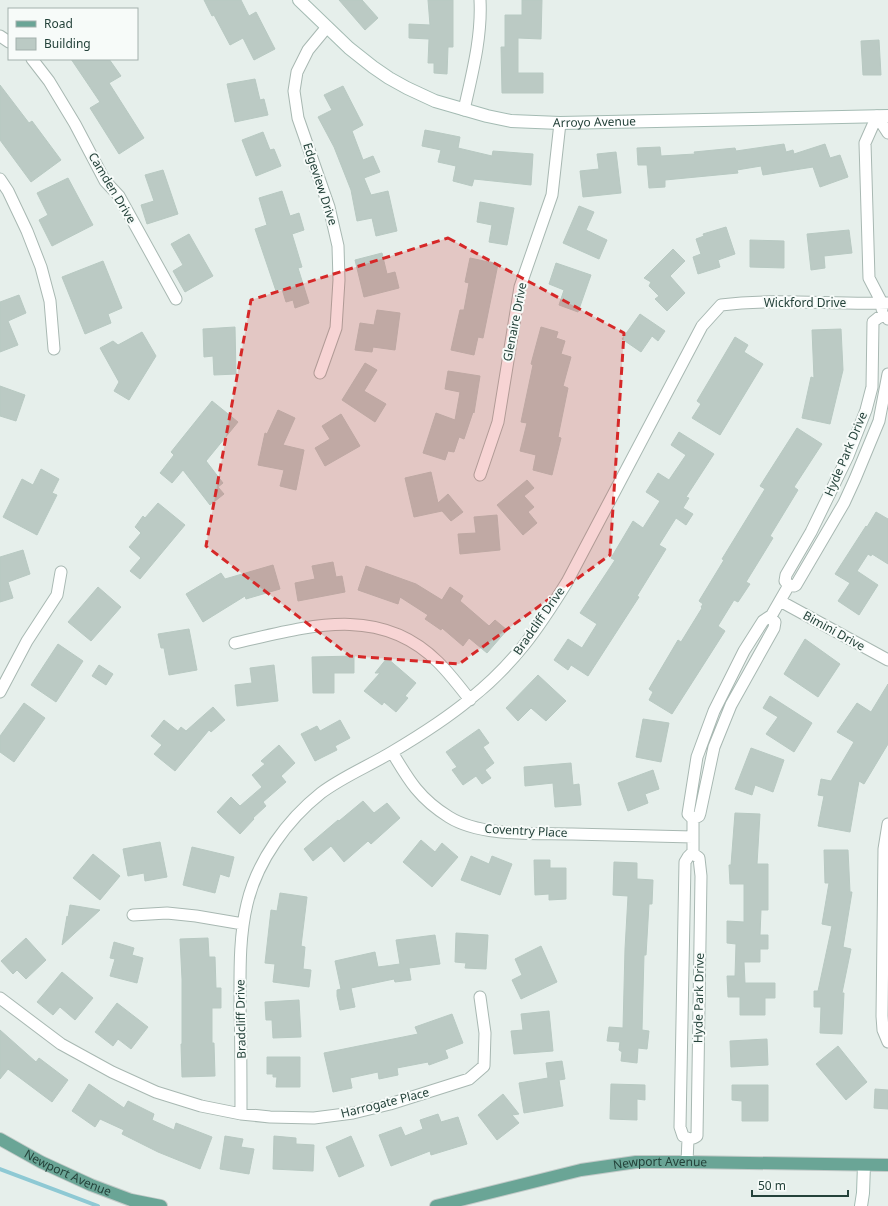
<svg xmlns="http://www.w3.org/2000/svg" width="888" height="1206" viewBox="0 0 888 1206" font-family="'Noto Sans',sans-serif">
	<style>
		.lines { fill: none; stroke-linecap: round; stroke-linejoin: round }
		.stream { stroke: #8ec9d4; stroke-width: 4 }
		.building { fill: #bbcac4; stroke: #b8c9c2 }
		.street-casing { stroke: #a8b8b2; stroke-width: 13 }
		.secondary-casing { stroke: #a4bbb3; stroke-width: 14 }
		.primary-casing { stroke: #c2cac8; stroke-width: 14 }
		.street { stroke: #fff; stroke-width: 11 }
		.secondary { stroke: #fff; stroke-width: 12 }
		.primary { stroke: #6aa596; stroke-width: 12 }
		.marked { fill: #d62828; fill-opacity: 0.2; stroke: #d62828; stroke-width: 3; stroke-dasharray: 8 5; stroke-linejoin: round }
		.labels { text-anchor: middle; stroke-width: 4; stroke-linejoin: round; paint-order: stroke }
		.street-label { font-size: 12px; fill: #24423a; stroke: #f7fbf9 }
	</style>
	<rect width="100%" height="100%" fill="#e6efeb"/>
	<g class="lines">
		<path class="stream" d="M0,1169L98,1206"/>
	</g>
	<path class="building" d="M204,0H241L249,16L256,12L275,49L254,60L243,38L230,45L214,15L212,16Z
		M339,0H362L378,18L365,30Z
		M428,0H453V47H448L447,74L434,73V63H428L429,39L409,38V24L430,25Z
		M522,0H542L541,39L518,38V73H543V93H502L501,47H505V15H522Z
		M879,40L881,75H863L861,41Z
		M71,59H109L121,76L109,83L144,138L119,154L90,108L100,102Z
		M255,79L260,100L264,99L268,115L235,122L227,84Z
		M0,85L29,123L32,121L61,160L31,182L0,140Z
		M343,86L363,125L352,131L363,160L373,156L380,172L364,178L371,195L388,191L397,231L376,236L372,218L357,221L351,190L334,147L318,117L332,110L324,95Z
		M425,130L460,137L458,148L492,156L493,151L533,154L531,185L474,179L472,186L453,181L456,166L438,162L441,150L422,146Z
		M263,132L270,150L274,149L281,166L256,176L242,140Z
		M784,144L786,152L793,150L794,154L825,144L830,158L840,155L848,177L820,187L813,167L763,175L761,166L737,170L738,173L665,180V187L649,188L647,165H638L637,148L660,147L661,156L695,154L694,152L735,148L736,151Z
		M616,152L621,193L583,197L580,171L599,169L597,154Z
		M163,170L178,214L147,224L141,205L154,201L145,175Z
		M68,178L93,225L52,246L39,220L48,215L37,193Z
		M282,191L290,216L299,213L304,230L292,234L302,267L298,268L309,303L295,308L293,300L286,302L282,289L276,291L255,229L267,225L259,198Z
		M480,202L514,208L507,245L489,242L492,225L477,222Z
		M579,206L594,212L586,230L607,240L599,259L563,243Z
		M726,227L735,254L718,260L720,267L698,274L693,257L701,254L696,239L704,236L703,234Z
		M849,230L852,253L824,256L825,268L811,270L807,234Z
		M189,234L213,276L185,292L173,271L183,265L171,244Z
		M750,240L784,241V268L750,267Z
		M673,249L685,261L670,276L685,293L667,311L655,299L659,296L649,286L651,282L644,278Z
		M382,253L387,274L395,272L399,288L364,297L355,260Z
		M470,258L498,264L483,338L478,337L474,355L451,350L460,310H464L469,283L465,282Z
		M103,261L122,308L108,314L111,323L85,334L62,277Z
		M556,263L591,275L578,312L559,305L564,290L549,284Z
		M19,295L26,313L8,321L18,345L0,352V302Z
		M377,310L400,313L395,350L373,347L372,352L355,350L360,323L374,325Z
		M640,314L665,331L658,341L652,336L641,352L622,339Z
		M235,327L236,374L214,375L213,356L204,357L203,329Z
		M541,327L558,332L556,338L565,341L561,354L571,357L563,386L568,388L558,437L561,438L552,475L533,470L536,455L520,451L527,423L521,422L533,365L531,364Z
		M841,329L843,370L830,424L802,418L811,377L814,378L812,330Z
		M142,332L156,356L129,400L114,391L119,382L100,348L113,341L118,345Z
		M735,337L748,345L744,352L763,364L720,435L692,418L701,404L697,401Z
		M365,363L377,370L364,391L386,404L375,422L342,400Z
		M448,371L480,376L474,413L473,412L464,439L459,437L454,452L448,451L445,460L423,453L436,413L455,420L460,392L445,389Z
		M0,386L25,395L16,421L0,416Z
		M212,401L238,422L206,461L223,483L218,487L224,494L210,505L183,470L172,483L160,473L174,455L171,452Z
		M278,410L295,418L283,445L304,450L296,490L280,486L284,470L258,465L265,433L267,434Z
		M341,414L360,446L325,466L315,448L330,439L322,426Z
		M797,428L822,444L794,487L798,490L770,536L773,538L746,582L750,584L738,602L734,600L718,626L725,631L672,714L649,700L653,692L649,689L678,640L681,642L702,608L701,607L703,604L699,601L724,560L722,559L765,489L760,486Z
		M679,432L714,454L686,497L689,498L683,508L693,514L686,525L676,518L659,545L666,549L637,596L639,597L588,676L571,665L568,670L554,660L568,639L582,648L597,624L580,613L615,560L611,558L633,521L643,528L660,501L646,492L658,473L669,480L686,455L671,445Z
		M41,469L59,479L52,493L57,495L37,535L3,517L22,479L33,485Z
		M431,472L438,503L448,494L463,512L451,521L442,511L414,517L405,478Z
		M527,480L534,488L524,496L534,507L528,512L537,523L523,535L497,505Z
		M158,503L185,525L140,579L130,571L141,558L129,547L141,533L135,527L143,516L145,518Z
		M876,512L888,519V564L872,554L871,556L868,554L857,571L878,585L859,615L838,601L850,583L835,574L866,526L867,527Z
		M497,515L500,550L460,554L458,534L476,533L474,517Z
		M23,550L30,574L8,582L13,598L0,602V557Z
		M333,562L336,577L342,576L345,592L298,601L295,583L315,579L312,566Z
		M273,565L280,589L246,599L245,596L203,622L186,594L221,573L225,579Z
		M366,566L416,584L442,600L450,587L463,596L460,601L489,626L495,620L507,630L487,653L469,638L463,646L442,628L441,630L425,619L428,615L400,597L398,604L358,590Z
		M98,587L121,607L91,641L68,622Z
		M189,629L197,670L169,675L164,648H161L158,634Z
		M805,639L840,664L818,697L784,674Z
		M58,644L83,661L56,702L31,685Z
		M354,656V673H334V693H313L312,657Z
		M387,658L416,683L405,696L408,698L396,712L384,702L382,705L364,691L380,673H375Z
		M99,665L113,674L106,685L92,676Z
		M274,665L278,701L237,706L235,685L252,683L250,668Z
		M538,675L566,701L546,721L531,708L518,721L506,708Z
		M888,684V744L864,784L859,781L850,832L818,826L824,796L818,795L821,779L831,781L854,742L837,732L857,703L871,712Z
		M770,696L812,723L794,752L766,734L778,717L763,708Z
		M24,703L45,718L14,762L0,752V736Z
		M213,707L225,720L211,732L209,730L175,771L154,754L162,745L151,736L164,720L178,731L181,727L186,731Z
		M643,719L669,723L661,762L636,757Z
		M340,720L350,738L335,746L337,750L315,761L301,734L317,726L320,731Z
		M479,729L489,743L483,747L494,763L485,770L491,778L482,784L476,776L463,785L452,770L457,767L446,752Z
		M279,745L295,763L281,776L286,782L263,802L266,806L253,818L254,819L240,834L217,812L231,797L240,806L262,787L252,775L265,764L261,761Z
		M751,748L784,760L773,792L755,785L752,795L735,789Z
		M571,763L573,785L579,784L581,805L555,807L553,783L525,786L524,767Z
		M653,770L659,789L645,794L648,803L628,811L618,783Z
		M363,801L374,813L387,803L400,818L371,844L368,841L344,862L331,846L313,861L304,849L338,820L339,821Z
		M735,813L760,814L757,864H768V910H761L760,935H768V949H760V962H744L745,983H775V998H765V1015H740V997H728L727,976H735L736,944L727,943V921L744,922V884H730L729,865H731Z
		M421,840L435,852L442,843L458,857L432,887L403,862Z
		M160,842L167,877L145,881L144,873L128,876L123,849Z
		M192,847L234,857L229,877L220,874L215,893L183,885Z
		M824,850H848L850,892H852L843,947L851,949L842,993H844L842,1034L820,1033L821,1007H814V991H818L832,926L822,924L829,883H825Z
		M93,854L120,876L100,900L73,878Z
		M471,856L489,864L492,856L512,864L500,895L461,880Z
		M534,860H550V868H566V899L549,900V894L535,895Z
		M614,862L637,863V879L653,880L652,904H649L646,955H644L642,1030L649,1031L647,1049L638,1048L637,1063L621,1061L622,1052L619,1050L620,1042L607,1041L609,1027L623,1028L625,949L628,896L613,895Z
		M280,893L307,897L301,946L305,947L303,969L311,970L309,987L273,982L275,964L265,963L271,910L277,911Z
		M70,905L100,910L62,945L67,916L68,917Z
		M456,933L488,935L486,969L465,968L466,963L455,962Z
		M435,935L440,964L409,968L411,980L395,982L394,979L351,988L355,1007L340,1010L337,996V990L341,989L335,961L375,952L378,967L400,964L396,940Z
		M26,938L46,960L26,979L17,970L13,974L1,961Z
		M208,938L209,957H215L216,988H221V1008H212V1043H214L215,1076L182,1077L181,1044H182V979L180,939Z
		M114,942L134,948L132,955L143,958L137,983L110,976L115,959L110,958Z
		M541,946L557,982L521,999L512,980L522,975L515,959Z
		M62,972L93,998L75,1020L60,1007L53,1015L37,1002Z
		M299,1000L301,1037L273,1038L272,1020H266L265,1002Z
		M117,1003L148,1027L131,1049L118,1039L113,1046L95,1032Z
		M549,1011L553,1051L514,1054L511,1031L523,1030L521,1014Z
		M452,1014L463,1043L445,1050L448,1058L429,1065L428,1062L397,1068L398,1075L379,1079L378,1072L350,1078L352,1088L333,1092L324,1053L418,1034L415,1027Z
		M0,1030L36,1062L39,1058L68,1080L52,1102L8,1069L0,1079Z
		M767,1039L768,1065L731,1067L730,1041Z
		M838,1046L867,1082L846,1100L816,1064Z
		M267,1057H300V1087H276L277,1077H273V1074H267Z
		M562,1061L565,1079L559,1080L563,1106L524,1113L519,1083L548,1078L546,1063Z
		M89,1084L124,1108L128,1101L154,1114L152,1120L174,1130L176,1123L212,1137L200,1169L158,1152L122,1134L124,1130L100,1119L95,1127L72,1111Z
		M611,1084L645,1085V1100L637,1099V1120L610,1119Z
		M732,1085H768V1121H742V1101L732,1100Z
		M875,1089L888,1090V1109L874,1108Z
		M503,1094L519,1114L512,1115L519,1123L497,1140L478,1115Z
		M438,1114L441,1122L458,1117L467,1144L431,1155L430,1151L391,1166L379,1135L401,1127L405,1136L423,1129L420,1120Z
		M225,1136L243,1139L241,1147L254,1149L249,1174L220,1169Z
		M274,1136L296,1138V1144L314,1145L313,1171L273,1169Z
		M351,1136L364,1166L339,1177L326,1147Z"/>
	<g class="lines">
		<g class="street-casing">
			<path id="street" d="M0,36L9,42
				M32,59L49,81L75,124L105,181L119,196L176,299
				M464,110C472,74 482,37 480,0
				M0,179L8,191L27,231L41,267L50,301L54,349
				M882,309V303L869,278L865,143L877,116L888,133
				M888,319L887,317L882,316L878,318L873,322L872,387L866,410L848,456L811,532L786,575L785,581L789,585L794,586L796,585L844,503L855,479L879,421L888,374
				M320,373L336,328L339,280L338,246L329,207L298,118L294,91L297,72L308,50L327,27
				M480,475L498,422L520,287L552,195L560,123
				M780,601L888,660
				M770,618L789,585
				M235,643C306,627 379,603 438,662C450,674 460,687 470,700
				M0,692L27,641L57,595L61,572
				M392,752C409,781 420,799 449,817C481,837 535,833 572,834C612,835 653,836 693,837
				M693,819L699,816L700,813L714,747L731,705L774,628L775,622L769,617L763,621L744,651L714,711L697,757L688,814L693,819V854
				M888,824L884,849L882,1016L883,1030L888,1042
				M691,854L695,855L699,858L701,876L697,1136C692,1140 688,1139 683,1136L680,1127L685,862L688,857Z
				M133,915L167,913L196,916L243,924
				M0,998L61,1044L112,1072L156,1092L201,1106L241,1114L270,1117L314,1118L353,1113L390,1104L469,1079L484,1066L485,1033L480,997
				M241,1114C241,1078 241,1042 240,1006C240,972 239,937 247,904C257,861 287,820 321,793C342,777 369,766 392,752C419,736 446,719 470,699C514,664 538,629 567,582L702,326L721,305C777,298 832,305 888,303
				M687,1162L688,1139"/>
		</g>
		<g class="secondary-casing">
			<g id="secondary">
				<path id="s1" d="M299,0L349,48L373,67L389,78L407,88L435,101L487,116L511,121L560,123L888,116"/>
				<path d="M861,1206L863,1193L864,1165"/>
			</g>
		</g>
		<g class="primary-casing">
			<g id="primary">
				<path id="s2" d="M0,1139L41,1162L91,1185L131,1200L161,1206"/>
				<path id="s3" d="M436,1206L581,1170L636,1162H687L888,1165"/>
			</g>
		</g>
		<use href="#street" class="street"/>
		<use href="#secondary" class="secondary"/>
		<use href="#primary" class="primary"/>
	</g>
	<path class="marked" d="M448,238L624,333L610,555L459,664L350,656L206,546L251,300Z"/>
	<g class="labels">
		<g class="street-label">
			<text dy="4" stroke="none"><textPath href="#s1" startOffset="333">Arroyo Avenue</textPath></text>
			<text transform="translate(320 184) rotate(72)" y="4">Edgeview Drive</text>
			<text transform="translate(112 188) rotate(59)" y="4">Camden Drive</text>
			<text x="805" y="307">Wickford Drive</text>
			<text transform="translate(515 322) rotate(-79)" y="4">Glenaire Drive</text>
			<text transform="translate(846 454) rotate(-67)" y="4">Hyde Park Drive</text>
			<text transform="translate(539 621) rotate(-55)" y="4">Bradcliff Drive</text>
			<text transform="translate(834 631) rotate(29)" y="4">Bimini Drive</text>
			<text transform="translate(526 831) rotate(3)" y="4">Coventry Place</text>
			<text transform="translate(699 998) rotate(-89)" y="4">Hyde Park Drive</text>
			<text transform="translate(241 1019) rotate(-91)" y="4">Bradcliff Drive</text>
			<text transform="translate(385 1103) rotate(-14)" y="4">Harrogate Place</text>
			<text dy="4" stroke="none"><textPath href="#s3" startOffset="229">Newport Avenue</textPath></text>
			<text dy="4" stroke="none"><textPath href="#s2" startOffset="76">Newport Avenue</textPath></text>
		</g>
	</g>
	<rect x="8" y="8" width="130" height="52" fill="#f7fbf9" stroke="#a3b1ad"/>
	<rect x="16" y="21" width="20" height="6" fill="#6aa596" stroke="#a3b1ad"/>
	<text x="44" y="28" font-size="12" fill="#24423a">Road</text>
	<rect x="16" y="38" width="20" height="12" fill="#bbcac4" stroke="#a3b1ad"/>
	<text x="44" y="48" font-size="12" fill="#24423a">Building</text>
	<path d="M752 1190v6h96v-6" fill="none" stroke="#24423a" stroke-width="2"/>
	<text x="758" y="1190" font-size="12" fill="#24423a" stroke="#f7fbf9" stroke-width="3" paint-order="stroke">50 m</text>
</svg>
